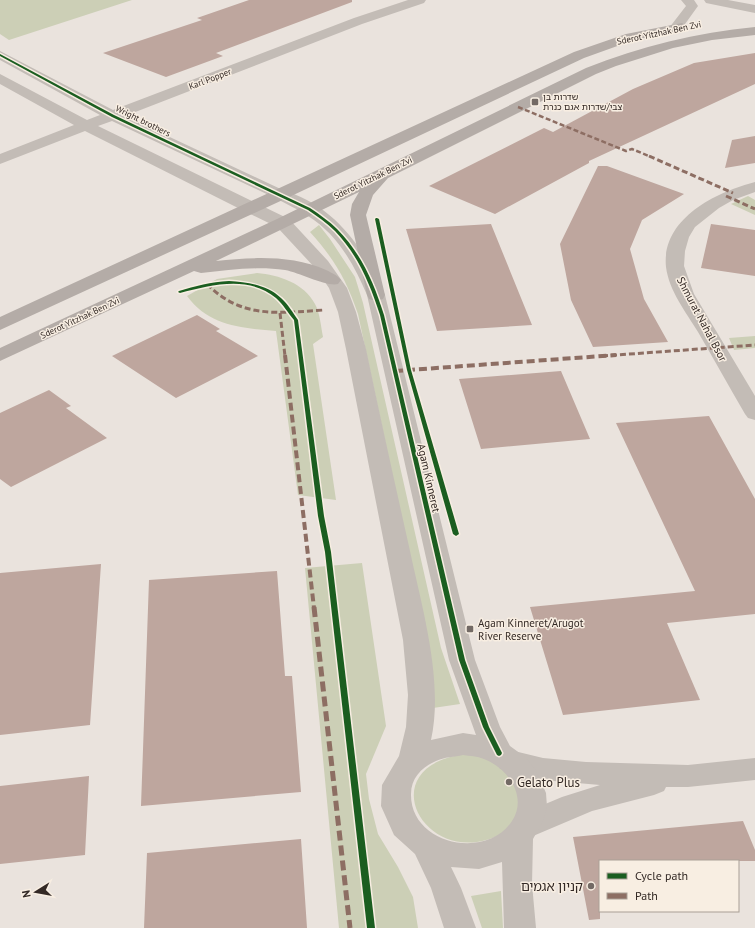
<svg xmlns="http://www.w3.org/2000/svg" width="755" height="928" viewBox="0 0 755 928" font-family="'PT Sans','Noto Sans Hebrew',sans-serif">
	<style>
		.green { fill: #cccfb6 }
		.building { fill: #bea69e }
		.lines { fill: none; stroke-linecap: round; stroke-linejoin: round }
		.minor { fill: #c3bcb6; fill-rule: evenodd }
		.tertiary { fill: #c3bcb6; fill-rule: evenodd }
		.secondary { fill: #b4aca7; fill-rule: evenodd }
		.quiet-far3 { stroke: #8d6e63; stroke-width: 2.5; stroke-dasharray: 5 2.5; stroke-linecap: butt }
		.quiet-far2 { stroke: #8d6e63; stroke-width: 3; stroke-dasharray: 6 3; stroke-linecap: butt }
		.quiet-far1 { stroke: #8d6e63; stroke-width: 4; stroke-dasharray: 8 4; stroke-linecap: butt }
		.quiet { stroke: #8d6e63; stroke-width: 5; stroke-dasharray: 10 5; stroke-linecap: butt }
		.cycleway-casing { stroke: #f8eee2; stroke-width: 3 }
		.cycleway { fill: #1b5e20; fill-rule: evenodd }
		.poi-dot { fill: #736a65; stroke: #f8eee2; stroke-width: 1.5 }
		.labels { text-anchor: middle; stroke-width: 3; stroke-linejoin: round; paint-order: stroke }
		.far-street-label { font-size: 9px; fill: #332925; stroke: #f8eee2 }
		.far-poi-label { font-size: 9px; fill: #332925; stroke: #f8eee2; text-anchor: start }
		.street-label { font-size: 11px; fill: #332925; stroke: #f8eee2 }
		.poi-label { font-size: 11px; fill: #332925; stroke: #f8eee2; text-anchor: start }
		.near-poi-label { font-size: 13px; fill: #332925; stroke: #f8eee2; text-anchor: start }
	</style>
	<rect width="100%" height="100%" fill="#eae3dd"/>
	<path class="green" d="M0,0H132L9,40L0,34Z
		M748,196L755,200V215L731,204Z
		M319,225L330,239L355,277L363,303L441,648L460,704L433,708L398,502L358,314C346,279 335,260 310,232Z
		M257,273C279,275 304,283 315,304C320,313 321,327 323,337L313,344L336,500L298,495L276,331C241,328 209,326 187,296L217,279Z
		M755,336V348L734,350L729,338Z
		M362,563L386,726L366,774L369,799L378,834L398,867L413,897L418,928H339L305,568Z
		M465,754L483,756L512,774L522,802C518,810 515,820 510,827C505,834 494,838 486,840C419,859 374,766 465,754Z
		M501,891L503,928H482L471,896Z"/>
	<path class="building" d="M249,0H352V2L216,53L223,56L166,77L103,53L202,20L197,18Z
		M755,53V84L589,161V163L495,214L429,186L544,128L553,132L633,89L694,63Z
		M755,136V163L725,168L732,140Z
		M598,166H607L684,194L642,220L630,249L644,299L668,342L593,347L571,300L560,244Z
		M491,224L532,325L437,331L406,229Z
		M711,224L755,230V276L701,268Z
		M197,315L220,329L216,331L258,356L176,398L112,356Z
		M561,371L590,439L481,449L459,379Z
		M49,390L71,406L66,408L107,438L11,487L0,479V413Z
		M709,416L755,499V614L667,623L700,700L563,715L530,607L695,591L616,423Z
		M101,564L90,725L0,735V573Z
		M277,571L285,676H292L301,792L141,806L149,580Z
		M89,776L85,855L0,864V786Z
		M743,821L755,850V861H600V919L589,920L573,837Z
		M301,839L307,928H144L147,853Z"/>
	<g class="lines">
		<path class="minor" d="M408,0H426L424,3L362,24L125,116L287,192L289,195L287,198L281,200L275,198L112,121L98,126L258,204L260,208L258,212L252,213L246,212L85,131L0,164V154L74,125L0,84V74L87,120L100,115L0,60V51L113,110L354,18Z
			M681,0H694L698,6L680,31H670L669,28L686,6Z
			M704,0H728L755,5V13L706,3Z
			M755,182V192L733,200L719,208L695,227L689,237L685,251L684,266L694,294L755,396V420L748,418L745,414C729,387 714,359 698,332C686,312 669,291 666,267C661,219 716,192 755,182Z
			M510,750L543,758L586,762L688,765L755,758V780L688,787H666L664,791L654,795L592,811L526,839L516,836L511,827L516,818L531,810L562,797L600,785L543,780L500,769L496,761L500,753Z"/>
		<path class="tertiary" d="M281,190C333,203 365,249 385,295L475,660L500,727L510,746L525,757L536,770L546,793L547,807L543,821L533,839L532,884L536,928H504L502,862L479,869L451,867L461,888L476,928H444L431,888L415,854L394,835L381,806L382,785L399,756L406,727L408,695L403,640L346,349L338,312L329,288L316,269L277,227L246,212L244,208L246,204L252,203L258,204L289,219L328,261L347,288L356,312L366,349C380,416 395,484 410,551C422,608 444,681 431,740L463,733L476,735L449,660L367,295C354,264 337,234 308,216C298,209 286,204 275,198L273,195L275,192ZM463,755C470,756 477,756 484,759C508,768 528,797 512,821C486,861 410,844 411,794C411,778 422,767 436,761C444,757 455,757 463,755Z"/>
		<path class="secondary" d="M682,23L688,27L687,30L634,40L584,58L287,198L0,330V317L574,52L626,34Z
			M755,27V35L712,40L673,48L616,66L596,74L388,178L373,195L366,215L385,295L383,299L376,301L369,299L367,295L350,215L352,204L359,192L216,261C253,257 292,255 326,270C332,273 337,275 341,280L338,284C326,287 301,273 285,270C257,266 229,270 201,273L194,271L0,361V348L277,219L586,68C641,46 696,33 755,27Z"/>
		<path class="quiet-far3" d="M518,107L626,151L632,149L651,157"/>
		<path class="quiet-far2" d="M649,156L733,193
			M726,196L755,209
			M207,284C241,319 279,313 324,310
			M280,313L285,356
			M602,356L755,345"/>
		<path class="quiet-far1" d="M285,355L314,608
			M395,371L616,355"/>
		<path class="quiet" d="M314,607L350,928"/>
		<g class="cycleway-casing">
			<path id="cycleway" d="M0,54L114,115L310,208C320,215 329,221 337,229C361,253 374,283 384,315L465,660L489,727L502,753L501,755L499,756L497,755L483,727L459,660L380,315C370,284 358,255 335,231C327,223 317,216 308,210L112,117L0,56Z
				M376,218H377L379,219L411,370L459,534L456,536L453,534L407,370L375,219Z
				M229,281C247,282 267,285 281,298C288,304 293,313 298,320L324,516L331,552L375,928H367L325,552L318,516L294,320C288,313 283,304 276,298C249,275 211,285 180,293L178,292L179,291C195,286 211,282 229,281Z"/>
		</g>
		<use href="#cycleway" class="cycleway"/>
	</g>
	<g class="poi-dot">
		<rect x="531" y="98" width="8" height="8" rx="2"/>
		<rect x="466" y="625" width="8" height="8" rx="2"/>
		<circle cx="509" cy="782" r="4"/>
		<circle cx="591" cy="886" r="4"/>
	</g>
	<g class="labels">
		<g class="far-street-label">
			<text transform="translate(659 33) rotate(-12)" y="3">Sderot Yitzhak Ben Zvi</text>
			<text transform="translate(210 79) rotate(-21)" y="3">Karl Popper</text>
			<text transform="translate(143 121) rotate(26)" y="3">Wright brothers</text>
			<text transform="translate(373 178) rotate(-26)" y="3">Sderot Yitzhak Ben Zvi</text>
			<text transform="translate(80 318) rotate(-25)" y="3">Sderot Yitzhak Ben Zvi</text>
		</g>
		<g class="far-poi-label">
			<text x="543" y="100">שדרות בן<tspan x="543" dy="10">צבי/שדרות אגם כנרת</tspan></text>
		</g>
		<g class="street-label">
			<text transform="translate(702 319) rotate(62)" y="4">Shmurat Nahal Bsor</text>
			<text transform="translate(429 478) rotate(77)" y="4">Agam Kinneret</text>
		</g>
		<g class="poi-label">
			<text x="478" y="627">Agam Kinneret/Arugot<tspan x="478" dy="13">River Reserve</tspan></text>
		</g>
		<g class="near-poi-label">
			<text x="517" y="787">Gelato Plus</text>
			<text x="583" y="891" text-anchor="end">קניון אגמים</text>
		</g>
	</g>
	<rect x="599" y="860" width="140" height="52" fill="#f8eee2" stroke="#a99f96"/>
	<rect x="607" y="873" width="20" height="6" fill="#1b5e20" stroke="#a99f96"/>
	<text x="635" y="880" font-size="12" fill="#332925">Cycle path</text>
	<rect x="607" y="893" width="20" height="6" fill="#8d6e63" stroke="#a99f96"/>
	<text x="635" y="900" font-size="12" fill="#332925">Path</text>
	<g transform="translate(36 892) rotate(259)" stroke="#f8eee2" stroke-width="3" paint-order="stroke">
	<path d="M0-3L7 15L0 10L-7 15Z" fill="#332925"/>
	<text y="-6" font-size="11" font-weight="bold" text-anchor="middle" fill="#332925">N</text>
	</g>
</svg>
